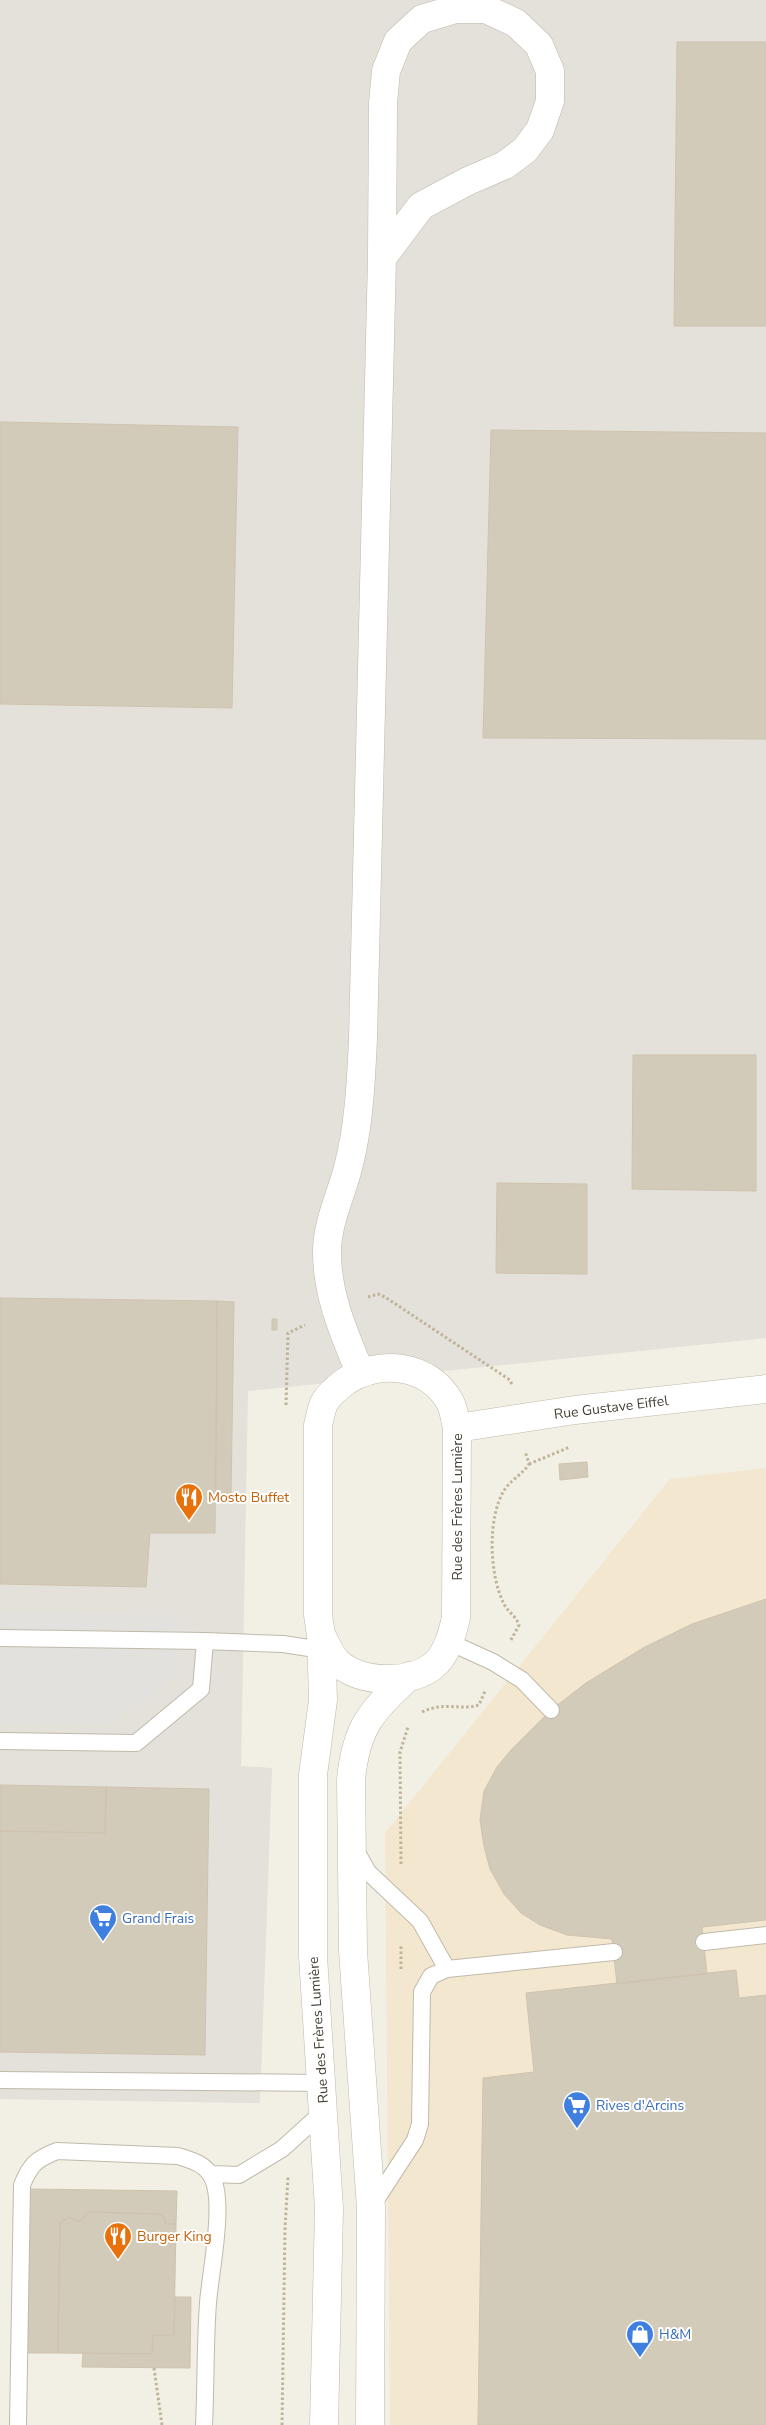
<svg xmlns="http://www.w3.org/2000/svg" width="766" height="2425" viewBox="0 0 766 2425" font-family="'Nunito Sans',sans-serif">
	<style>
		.commercial { fill: #f4e7cf }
		.industrial { fill: #e4e0da }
		.parking { fill: #e3e1dd }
		.building { fill: #d3cbba; stroke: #cec3ad }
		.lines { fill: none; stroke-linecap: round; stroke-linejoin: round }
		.service-casing { stroke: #c0baaa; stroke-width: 18 }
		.minor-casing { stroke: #c0baaa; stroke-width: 29 }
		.tertiary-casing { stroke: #c0baaa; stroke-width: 29 }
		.path { stroke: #bfb499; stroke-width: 3; stroke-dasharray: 2.5 2.5; stroke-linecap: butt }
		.service { stroke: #fff; stroke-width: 16 }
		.minor { stroke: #fff; stroke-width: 28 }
		.tertiary { stroke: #fff; stroke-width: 28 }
		.labels { text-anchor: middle; stroke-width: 4; stroke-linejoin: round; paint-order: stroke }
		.street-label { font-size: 14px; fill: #443f34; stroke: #fff }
		.food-label { font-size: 14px; fill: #c56008; stroke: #fff; text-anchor: start }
		.shop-label { font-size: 14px; fill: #366cbe; stroke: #fff; text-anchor: start }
	</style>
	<rect width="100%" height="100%" fill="#f2efe4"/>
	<path class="commercial" d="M766,1468V2425H390L385,1833L670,1479Z"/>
	<path class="industrial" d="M0,0H766V1338L248,1391L241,1766L272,1768L260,2103L0,2099Z"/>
	<path class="parking" d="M0,1612L179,1615V1674L109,1724H0Z"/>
	<path class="building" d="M677,42H766V326H674Z
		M0,422L238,427L232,708L0,704Z
		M491,430L766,433V739L483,738Z
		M633,1055H756V1191L632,1189Z
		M497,1183L587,1184V1274L496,1273Z
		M0,1298L217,1301L215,1533H150L146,1587L0,1584Z
		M217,1301L234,1302L231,1496L216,1495Z
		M272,1319H277V1330H272Z
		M587,1462L588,1477L560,1480L559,1464Z
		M766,1599V1920L702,1927L707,1974L617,1984L612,1939L567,1935L540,1925L521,1913L504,1894L490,1869L484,1846L480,1820L484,1791L497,1767L511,1750L551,1710L586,1683L643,1648L692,1624Z
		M0,1785L106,1787L105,1833L0,1831Z
		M106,1787L209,1789L205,2055L0,2052V1831L105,1833Z
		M736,1970L739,1998L766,1995V2425H478L483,2078L534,2072L526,1993Z
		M29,2189L177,2191L176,2224H166L164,2217L159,2214L89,2212L81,2221H76L69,2217L60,2223L58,2353H27Z
		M89,2212L159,2214L164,2217L166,2224H176L174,2335H153L152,2354L58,2353L60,2223L69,2217L76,2221H81Z
		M175,2297H191L190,2368L82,2367L83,2353L152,2354L153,2335H174Z"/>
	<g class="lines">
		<g class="service-casing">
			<path id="service" d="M0,1638L205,1641
				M449,1642L493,1662L522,1680L551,1710
				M0,1741L136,1743L201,1689L205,1641L283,1644L322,1650
				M355,1849L368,1872L420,1921L447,1969
				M704,1942L766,1935
				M0,2080L322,2083
				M211,2174L239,2175L282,2149L324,2111
				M372,2206L415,2140L420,2124L422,1992L431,1976L447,1969L614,1952
				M18,2425L22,2185C30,2165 36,2159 57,2151L178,2156C190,2160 203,2163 210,2174C227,2197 210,2273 208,2303C205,2343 206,2384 204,2425"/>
		</g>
		<g class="minor-casing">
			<path id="minor" d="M360,1372C344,1333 327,1296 327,1252C327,1223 341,1195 348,1168C359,1126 361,1082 363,1039L382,258L383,103L386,71L398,41L422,19L455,9H486L516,23L539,45L550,71V101L540,130L525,150L505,165L468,181L421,206L382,258"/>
		</g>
		<g class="tertiary-casing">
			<path id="tertiary" d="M457,1428L575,1410L766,1389
				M321,1635C326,1643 330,1655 337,1662C360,1683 408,1685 433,1666C447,1655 452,1634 456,1618L457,1428C455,1420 454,1409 450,1402C429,1364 380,1359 346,1381C338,1387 329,1394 324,1403C321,1410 320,1418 318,1425V1615L321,1635L323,1700L313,1775V1956L329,2209L324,2425
				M370,2425L371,2208L353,1951L351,1780C356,1726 372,1711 409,1676"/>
		</g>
		<path class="path" d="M368,1297L378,1294L385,1297L510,1380L512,1385
			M286,1405L288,1333L305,1325
			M529,1464L570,1447
			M511,1640L519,1625C516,1616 508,1612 504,1604C489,1575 487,1516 505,1489C512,1479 523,1474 529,1464L525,1451
			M422,1712C445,1701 460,1711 479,1705L485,1691
			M401,1864L400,1752L408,1727
			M401,1969V1946
			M154,2368L162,2425
			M282,2425L285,2228L288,2177"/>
		<use href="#service" class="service"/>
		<use href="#minor" class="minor"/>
		<use href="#tertiary" class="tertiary"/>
	</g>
	<defs>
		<g id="restaurant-pin" transform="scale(1.4375)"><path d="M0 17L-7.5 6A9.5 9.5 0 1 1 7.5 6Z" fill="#e8710a" stroke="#fff"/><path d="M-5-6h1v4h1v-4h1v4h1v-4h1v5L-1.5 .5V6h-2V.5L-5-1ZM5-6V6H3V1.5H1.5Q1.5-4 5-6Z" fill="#fff"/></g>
		<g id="supermarket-pin" transform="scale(1.4375)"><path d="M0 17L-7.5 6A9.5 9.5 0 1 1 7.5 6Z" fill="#3f7fe0" stroke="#fff"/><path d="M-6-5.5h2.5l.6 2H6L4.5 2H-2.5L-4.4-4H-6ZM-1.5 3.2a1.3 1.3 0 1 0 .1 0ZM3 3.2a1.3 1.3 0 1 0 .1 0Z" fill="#fff"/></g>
		<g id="shop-pin" transform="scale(1.4375)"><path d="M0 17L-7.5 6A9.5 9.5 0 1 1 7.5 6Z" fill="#3f7fe0" stroke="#fff"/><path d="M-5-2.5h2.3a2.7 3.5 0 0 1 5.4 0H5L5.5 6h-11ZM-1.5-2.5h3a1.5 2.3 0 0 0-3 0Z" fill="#fff"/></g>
	</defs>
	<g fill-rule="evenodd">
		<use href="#restaurant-pin" x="189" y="1497"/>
		<use href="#supermarket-pin" x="103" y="1918"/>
		<use href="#supermarket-pin" x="577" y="2105"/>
		<use href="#restaurant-pin" x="118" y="2236"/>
		<use href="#shop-pin" x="640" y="2334"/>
	</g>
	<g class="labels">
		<g class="street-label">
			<text transform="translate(611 1407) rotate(-7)" y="5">Rue Gustave Eiffel</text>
			<text transform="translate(457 1507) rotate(-90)" y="5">Rue des Frères Lumière</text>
			<text transform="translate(318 2030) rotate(-94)" y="5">Rue des Frères Lumière</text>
		</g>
		<g class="food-label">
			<text x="208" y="1502">Mosto Buffet</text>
			<text x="137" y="2241">Burger King</text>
		</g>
		<g class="shop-label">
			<text x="122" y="1923">Grand Frais</text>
			<text x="596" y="2110">Rives d'Arcins</text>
			<text x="659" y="2339">H&amp;M</text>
		</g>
	</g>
</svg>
